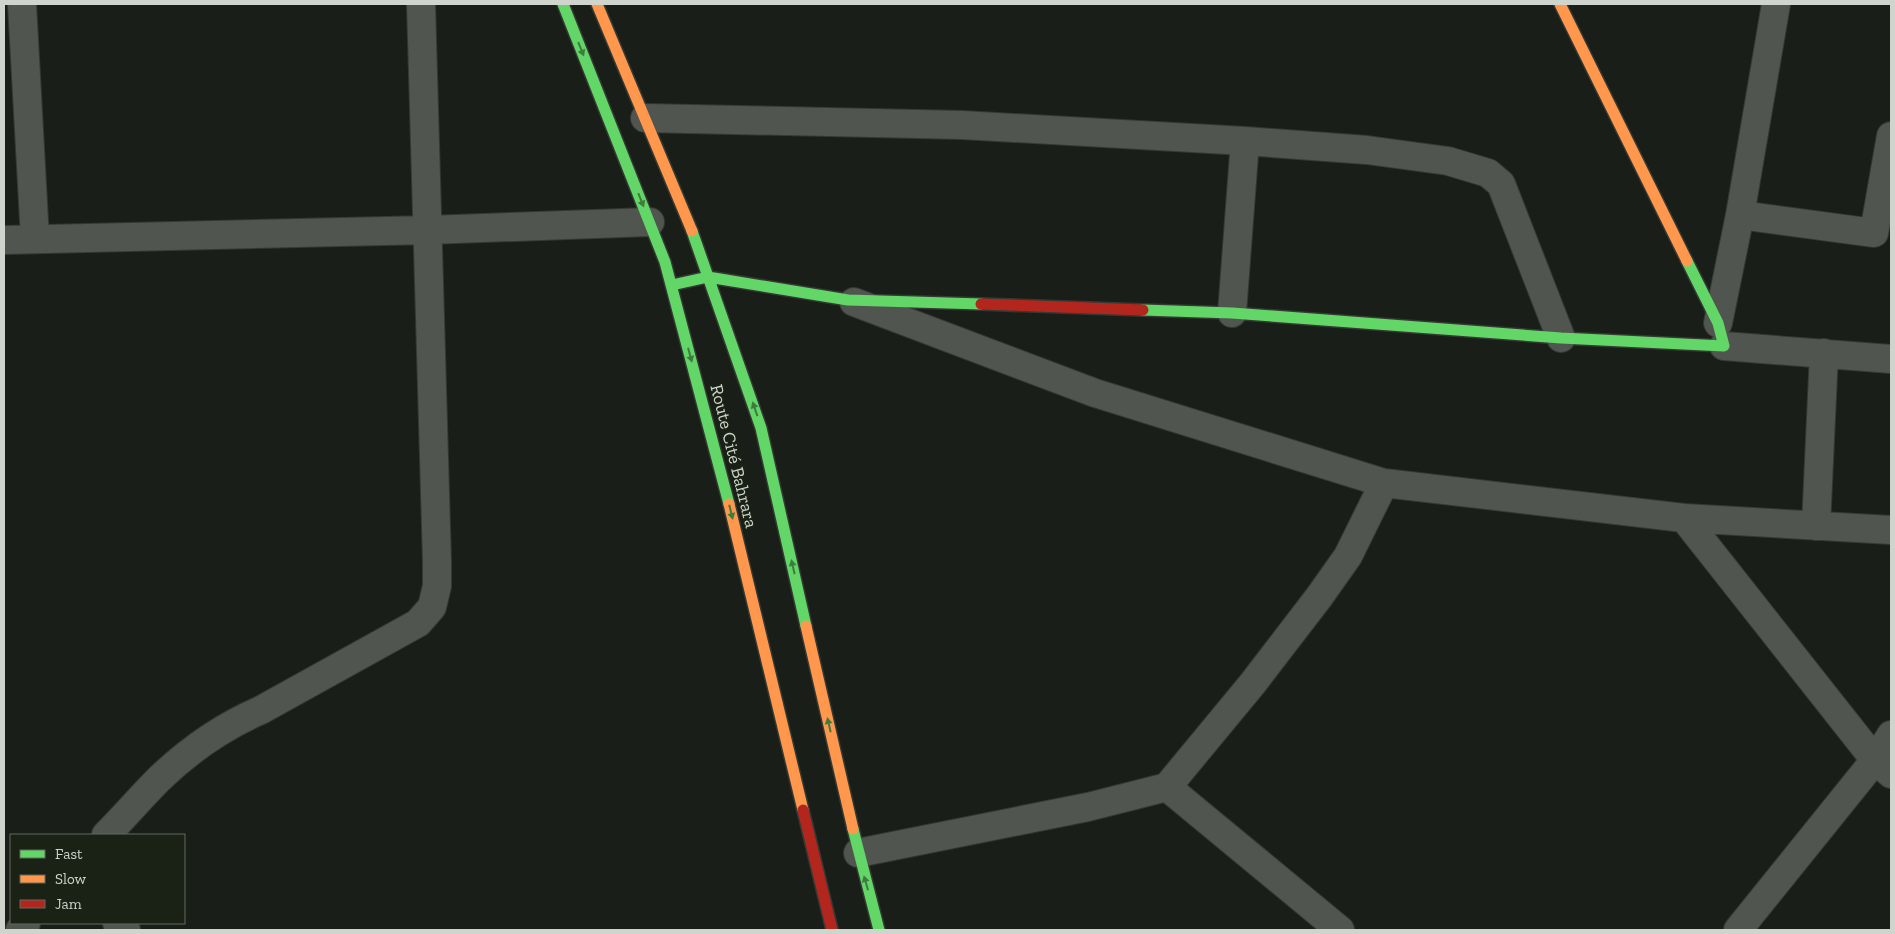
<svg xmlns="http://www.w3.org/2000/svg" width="1895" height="934" viewBox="0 0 1895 934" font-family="'Zilla Slab',serif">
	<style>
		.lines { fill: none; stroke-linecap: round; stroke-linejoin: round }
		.street-casing { stroke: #353934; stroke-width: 30 }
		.fast-casing { stroke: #353934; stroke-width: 14 }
		.slow-casing { stroke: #353934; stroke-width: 14 }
		.jam-casing { stroke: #353934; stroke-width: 14 }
		.street { stroke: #51554f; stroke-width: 28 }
		.fast { stroke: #63d668; stroke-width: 11 }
		.slow { stroke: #ff974d; stroke-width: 11 }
		.jam { stroke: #b3261e; stroke-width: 11 }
		.oneway { fill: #3e7c3e }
		.labels { text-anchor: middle; stroke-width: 4.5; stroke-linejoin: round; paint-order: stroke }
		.street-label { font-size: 18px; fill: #cfd5cc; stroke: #192214 }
	</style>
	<rect width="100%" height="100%" fill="#1a1e18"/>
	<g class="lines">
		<g class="street-casing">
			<path id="street" d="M22,4L35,239
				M645,118L962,125L1245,141L1367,150L1448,161L1488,173L1501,184L1561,338
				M1740,215L1874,233L1891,136
				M4,240L428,230L650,222
				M854,302L1095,393L1384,483L1684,518L1875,760L1738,930
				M1232,313L1245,141
				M1718,323L1740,215L1776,4
				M1724,346L1891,359
				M1684,518L1891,530
				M1816,526L1824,353
				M1891,735L1875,760L1891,774
				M1167,787L1340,930
				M106,835C124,817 141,797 159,779C188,751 224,726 261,710L418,623L432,607L437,586V562L421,4
				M858,853L1088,807L1167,787L1253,683L1319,597L1348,556L1384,483
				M117,923L126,930
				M20,930L26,923"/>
		</g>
		<g class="fast-casing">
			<path id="fast" d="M563,4L665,262L729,504
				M692,231L761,428L806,626
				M672,285L708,277L848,300L981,304
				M1143,310L1232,313L1561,338L1724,346L1718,323L1687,261
				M853,829L879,930"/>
		</g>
		<g class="slow-casing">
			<path id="slow" d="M597,4L692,231
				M1560,4L1687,261
				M729,504L803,810
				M806,626L853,829"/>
		</g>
		<g class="jam-casing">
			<path id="jam" d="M981,304L1143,310
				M803,810L832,930"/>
		</g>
		<use href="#street" class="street"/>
		<use href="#fast" class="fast"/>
		<use href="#slow" class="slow"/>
		<use href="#jam" class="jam"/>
	</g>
	<defs><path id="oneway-solid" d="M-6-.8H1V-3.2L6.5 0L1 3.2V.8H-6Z" transform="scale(1.25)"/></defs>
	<g class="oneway">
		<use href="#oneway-solid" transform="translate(581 49) rotate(68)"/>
		<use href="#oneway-solid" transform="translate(641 200) rotate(68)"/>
		<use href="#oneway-solid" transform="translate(690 355) rotate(75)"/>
		<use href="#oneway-solid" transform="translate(755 409) rotate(-109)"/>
		<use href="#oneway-solid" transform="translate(731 512) rotate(76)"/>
		<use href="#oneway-solid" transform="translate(793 567) rotate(-103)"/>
		<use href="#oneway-solid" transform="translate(829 725) rotate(-103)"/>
		<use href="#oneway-solid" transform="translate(866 883) rotate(-106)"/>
	</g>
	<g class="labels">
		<g class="street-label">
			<text transform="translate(734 456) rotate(76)" y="6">Route Cité Bahrara</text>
		</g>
	</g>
	<rect width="1895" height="934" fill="none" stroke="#cfd5cc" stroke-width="10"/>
	<rect x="10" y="834" width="175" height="90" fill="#192214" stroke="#626a5e"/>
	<rect x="20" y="850" width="25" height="8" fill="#63d668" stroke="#626a5e"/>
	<text x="55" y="859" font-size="15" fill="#cfd5cc">Fast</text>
	<rect x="20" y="875" width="25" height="8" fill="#ff974d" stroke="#626a5e"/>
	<text x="55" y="884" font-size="15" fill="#cfd5cc">Slow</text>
	<rect x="20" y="900" width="25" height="8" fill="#b3261e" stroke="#626a5e"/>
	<text x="55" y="909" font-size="15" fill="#cfd5cc">Jam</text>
</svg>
